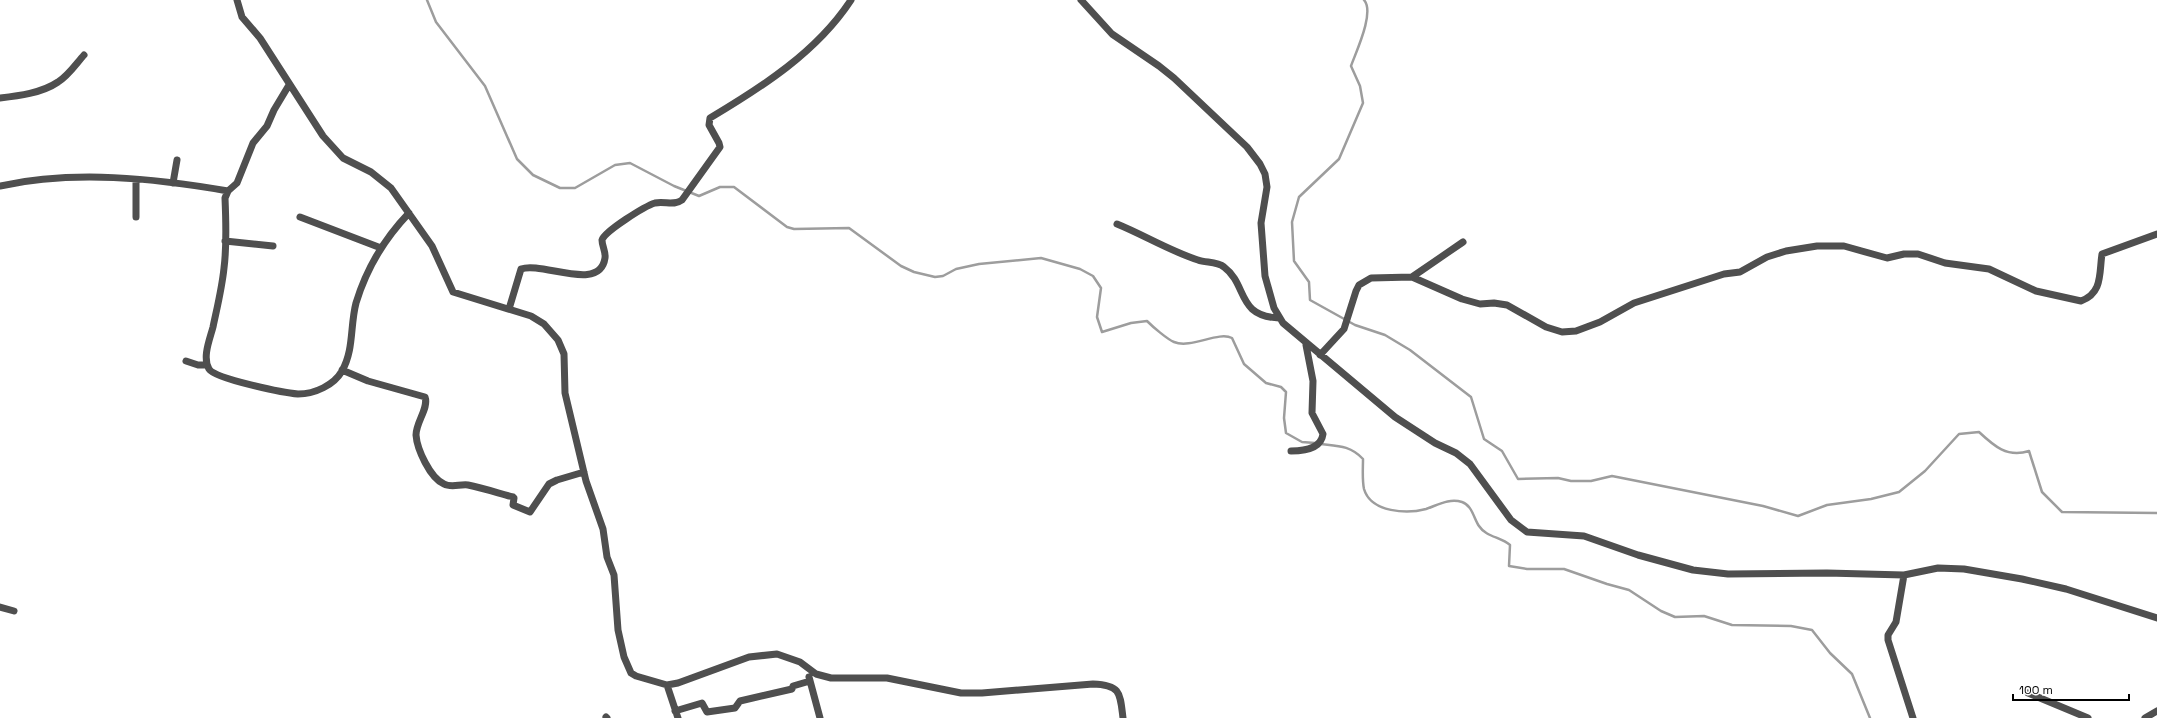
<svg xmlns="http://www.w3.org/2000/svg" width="2157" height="718" viewBox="0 0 2157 718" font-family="'Space Grotesk',sans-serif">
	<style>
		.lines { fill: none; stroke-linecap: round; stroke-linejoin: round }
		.stream { stroke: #9d9d9d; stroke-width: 2.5 }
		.minor { stroke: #4f4f4f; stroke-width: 7 }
	</style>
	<rect width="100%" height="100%" fill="#fff"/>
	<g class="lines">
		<path class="stream" d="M427,0L436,22L485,86L517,159L533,175L560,188H575L615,165L630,163L674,186L699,196L720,187H734L787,227L794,229L849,228L901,266L914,272L935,277L943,276L956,269L979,264L1041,258L1080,269L1093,276L1101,288L1097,317L1102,332L1131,323L1147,321C1153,327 1167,339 1174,342C1191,349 1218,331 1232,338L1244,364L1266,383L1281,387L1286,392L1284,418L1286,433L1302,442L1315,443
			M1364,0C1375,12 1356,52 1351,66L1360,86L1363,103L1339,159L1299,197L1292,222L1294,261L1309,282L1310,300L1355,325L1385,335L1410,350L1471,397L1484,439L1502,451L1518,479L1558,478L1571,481H1591L1612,476L1763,506L1798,516L1827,505L1871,499L1899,492L1925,471L1959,434L1979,432C1994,446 2007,458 2029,451L2042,492L2062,512L2157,513
			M1320,444C1337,446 1350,445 1363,459C1363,468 1362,480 1364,489C1371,513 1408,514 1426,509C1438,505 1449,498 1462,502C1472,505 1474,519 1479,526C1486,537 1501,537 1510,545L1509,566L1527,569H1564L1607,584L1629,590L1661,611L1675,617L1704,616L1732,625L1791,626L1812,630L1830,653L1852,674L1870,718"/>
		<path class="minor" d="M237,0L242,17L260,38L323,136L343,158L371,172L391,188L432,246L453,292L531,316L544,324L558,340L564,354L565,393L586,481L603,529L607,557L614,575L618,630L624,657L631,673L636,676L667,685L678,683L749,657L777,654L800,662L816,674L831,678H887L961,693H982L1093,684C1121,685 1120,693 1123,718
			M1081,0L1112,34L1159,66L1174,78L1247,147L1260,164L1265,174L1267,187L1261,223L1265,276L1274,308L1283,323L1395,417L1435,443L1456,453L1470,464L1511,520L1527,532L1584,536L1638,555L1693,570L1728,574L1827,573L1904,575L1938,568L1964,569L2022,579L2066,589L2157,618
			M0,98C18,96 42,93 58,82C68,76 76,64 84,55
			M173,183L177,160
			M0,186C73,170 154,178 228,191L225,198C226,221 227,245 224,268C222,288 217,308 213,327C210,339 202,357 209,369C215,379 285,393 298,394C315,394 334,385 342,371C354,350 350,326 356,303C366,270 385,238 409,213
			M228,191L237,183L253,143L267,126L274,110L289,85
			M136,217V180
			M300,217L381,248
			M1117,224C1144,235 1170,251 1198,260C1206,263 1217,261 1224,267C1248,285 1236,316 1279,318
			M225,241L273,246
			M1412,277L1463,242
			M509,309L521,269C542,261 600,293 605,258C606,252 602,246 602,240C605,231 645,206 655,203C665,201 674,206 682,200L720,147L719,143L709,125L710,118C762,87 817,52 851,0
			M1320,355L1344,329L1356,291L1359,285L1371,278L1412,277L1462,299L1480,304L1494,303L1507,305L1546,327L1562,332L1576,331L1600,322L1634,303L1724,274L1740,272L1767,257L1786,251L1817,246H1844L1887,258L1904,254H1918L1945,263L1989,269L2036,291L2081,301C2103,293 2099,273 2102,254L2157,234
			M186,361L198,365H207
			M342,370L368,381L425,397C429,408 416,422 416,435C417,449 430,478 444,484C451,488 460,484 468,485C483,488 498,493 513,497L514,498L513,505L530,512L549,484L557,480L584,472
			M1291,451C1304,451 1321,449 1323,434L1312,413L1313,381L1306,345
			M1904,575L1896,622L1888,635V640L1913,718
			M0,607L14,611
			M809,677L820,718
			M667,685L678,718
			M2028,693L2088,718
			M675,711L702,703L707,712L735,708L740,701L792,689L793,686L810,681
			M606,717L607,718
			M2145,718L2157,711"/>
	</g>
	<path d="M2013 694v6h116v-6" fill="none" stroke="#000000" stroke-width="2"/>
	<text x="2019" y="694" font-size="12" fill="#000000" stroke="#ffffff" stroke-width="3" paint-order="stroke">100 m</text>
</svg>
